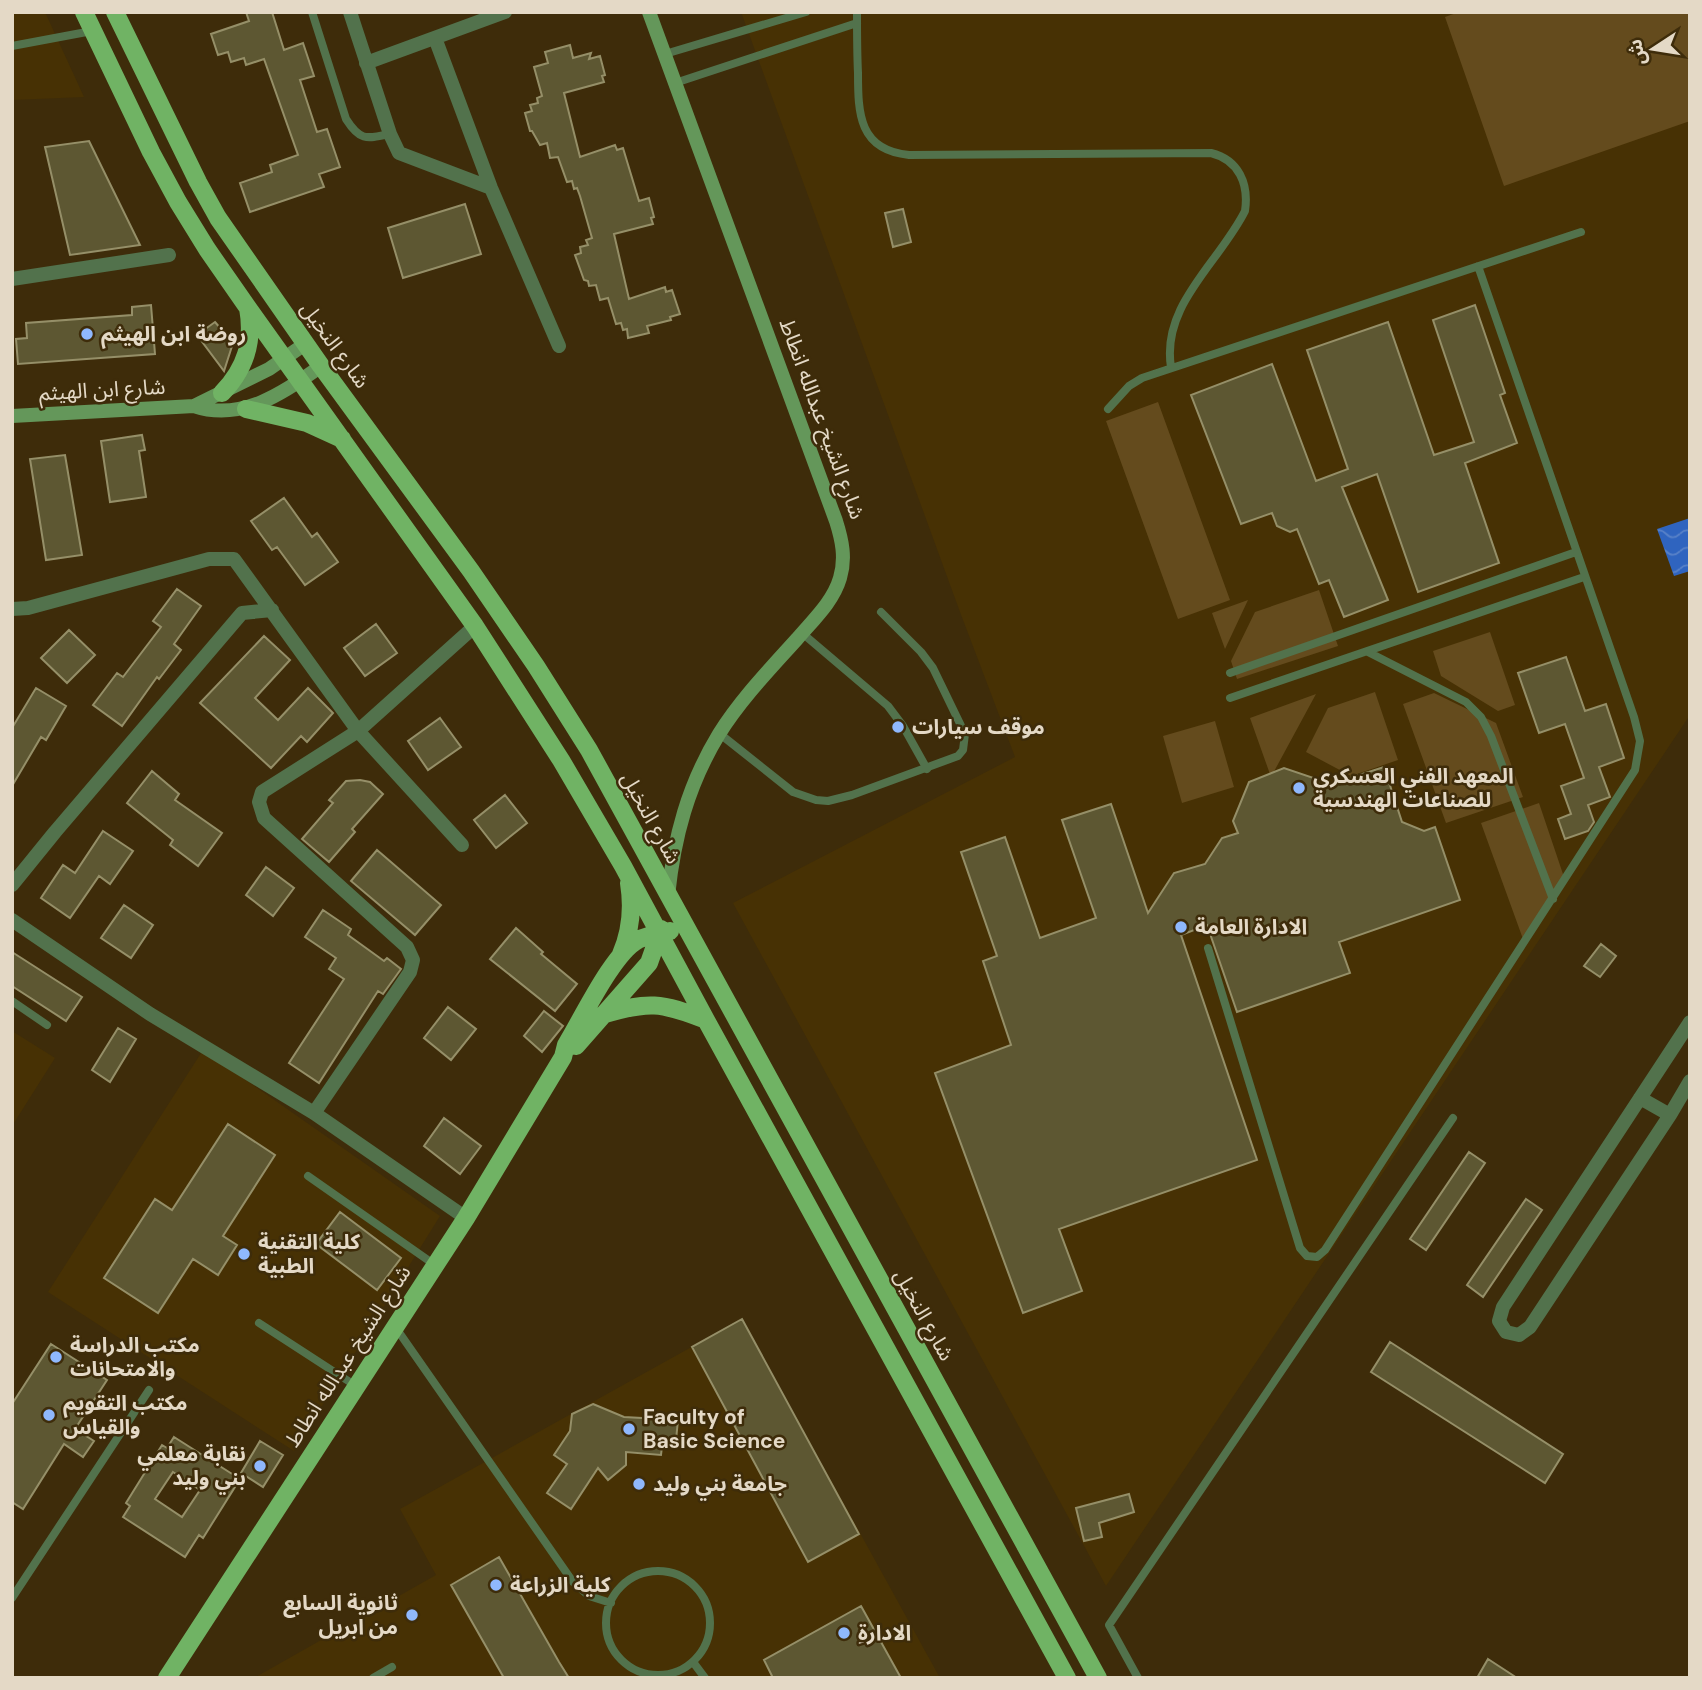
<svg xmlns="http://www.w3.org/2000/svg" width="1702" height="1690" viewBox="0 0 1702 1690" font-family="'DM Sans','Noto Sans Arabic',sans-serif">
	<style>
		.built { fill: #473104 }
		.green { fill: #644b1d }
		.water { fill: url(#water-waves) }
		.building { fill: #5d5732; stroke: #958f68; stroke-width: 2; fill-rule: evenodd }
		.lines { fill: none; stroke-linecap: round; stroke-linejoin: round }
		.service { stroke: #52724c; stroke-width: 8 }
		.minor { stroke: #52724c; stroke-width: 14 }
		.secondary { stroke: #64975a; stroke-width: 14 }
		.primary { stroke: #70b364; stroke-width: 18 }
		.poi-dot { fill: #8fb8fd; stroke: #3e2c0a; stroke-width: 2.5 }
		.labels { text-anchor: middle; stroke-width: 5; stroke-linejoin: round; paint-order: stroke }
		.poi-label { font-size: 21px; font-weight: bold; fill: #e4d9c6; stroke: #3e2c0a; text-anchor: start }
		.street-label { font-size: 21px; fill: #e4d9c6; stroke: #3e2c0a }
	</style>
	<defs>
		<pattern id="water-waves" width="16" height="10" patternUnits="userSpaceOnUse" patternTransform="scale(1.75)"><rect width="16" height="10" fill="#2f64bf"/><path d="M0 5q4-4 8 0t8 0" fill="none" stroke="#5781c8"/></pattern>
	</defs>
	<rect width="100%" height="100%" fill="#3e2c0a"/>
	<path class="built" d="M12,12H45L84,97L12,100Z
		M741,12H1690V715L1106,1586L733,903L1015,757L960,612Z
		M12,1031L55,1058L12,1126Z
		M203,1050L440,1216L294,1451L48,1292Z
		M742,1319L940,1678H254L436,1575L400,1509Z"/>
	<path class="green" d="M1459,12H1690V121L1504,186L1445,17Z
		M1158,402L1230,600L1178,619L1106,421Z
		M1319,590L1338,646L1237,679L1231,661L1255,612Z
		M1248,600L1225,649L1212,613Z
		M1490,632L1515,705L1498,711L1441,676L1433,651Z
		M1375,692L1398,760L1351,776L1306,752L1328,708Z
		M1434,693L1496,723L1523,797L1446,823L1403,704Z
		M1316,694L1271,777L1250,718Z
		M1215,721L1234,787L1182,803L1163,736Z
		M1539,803L1565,880L1523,939L1481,823Z"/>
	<path class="water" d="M1690,518V571L1674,576L1657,529Z"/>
	<path class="building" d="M246,12H272L284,50L303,43L314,76L300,80L317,132L327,129L340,167L319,174L324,187L250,212L240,183L272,172L270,165L298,155L264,59L246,65L244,58L231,62L228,52L218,55L211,34L249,21Z
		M570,45L573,58L591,53L589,59L600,56L605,75L602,76L604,82L564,93L580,157L615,145L617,150L623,148L639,201L649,198L654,217L651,218L653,224L614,234L629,299L665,287L666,292L672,290L680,314L670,317L671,320L647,326L649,333L628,338L627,329L623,330L621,323L616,324L608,298L600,300L596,285L589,286L588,281L584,280L575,255L581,253L580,247L588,245L586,240L592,238L580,196L577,188L574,189L572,181L567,182L558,157L550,158L547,143L540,145L532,131H530L525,113L532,111L530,105L538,103L537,98L542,96L534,67L548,63L545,52Z
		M89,141L140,245L70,255L45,147Z
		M465,204L481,254L403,278L388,228Z
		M903,209L911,242L893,247L885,213Z
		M151,305L155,354L18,364L16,339L27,338L26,323L132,315V307Z
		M1475,305L1505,393L1500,395L1517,443L1465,463L1499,563L1418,592L1377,474L1342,487L1388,600L1344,617L1329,580L1319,584L1297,529L1290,532L1277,526L1272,513L1241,524L1191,395L1272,364L1316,481L1348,469L1307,350L1388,322L1434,455L1474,442L1433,320Z
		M215,322L233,343L224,371L197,335Z
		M142,435L145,450L139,451L146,497L110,502L101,441Z
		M65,455L82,555L46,560L30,459Z
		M284,498L312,537L317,533L338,562L305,585L277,547L272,550L251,521Z
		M177,589L201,606L174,644L181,650L159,679L157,677L122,726L93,705L117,673L123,677L161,627L153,621Z
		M376,624L397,653L365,676L344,648Z
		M69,630L95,655L67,683L41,658Z
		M264,636L290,660L255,698L278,720L308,688L333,713L307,742L301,736L271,768L200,703Z
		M1566,657L1585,711L1606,704L1624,758L1599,767L1610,797L1588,805L1594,822L1588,831L1565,839L1558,819L1571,814L1561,786L1584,778L1565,724L1539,733L1518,673Z
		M36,688L66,706L46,740L41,737L12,786V728Z
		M440,718L461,747L428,770L408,741Z
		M1384,767L1402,822L1424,831L1435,827L1460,900L1339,942L1350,973L1237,1012L1207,925L1181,935L1257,1160L1059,1229L1082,1291L1023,1313L935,1073L1011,1045L983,961L997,956L961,852L1005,837L1040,938L1096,918L1062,820L1111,804L1148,913L1174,873L1205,864L1222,838L1238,833L1233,821L1249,782L1284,768L1331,784Z
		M152,771L179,794L175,800L222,833L198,866L170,845L173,840L127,803Z
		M360,780L370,782L383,794L352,829L355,832L329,862L302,839L333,803L329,800L346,781Z
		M505,795L527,823L496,848L474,820Z
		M103,831L133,851L110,884L99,876L70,918L41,898L63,865L75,873Z
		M377,850L441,905L415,935L351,881Z
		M266,867L294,888L273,916L246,895Z
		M124,905L153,925L131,958L101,938Z
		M323,910L351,929L348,935L384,961L387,958L401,969L383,994L378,991L319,1083L289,1063L344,979L329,969L336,958L305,937Z
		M516,928L543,952L541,954L577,984L555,1011L490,959Z
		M1601,944L1616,956L1600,977L1584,966Z
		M12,952L82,997L66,1021L12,986Z
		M448,1007L476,1029L451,1060L424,1038Z
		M544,1011L563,1026L542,1052L524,1036Z
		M118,1028L136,1039L110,1082L92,1070Z
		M444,1118L481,1146L460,1174L424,1146Z
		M228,1124L275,1155L223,1236L237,1245L218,1275L193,1259L158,1313L104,1278L155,1199L172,1210Z
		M1469,1152L1485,1163L1426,1250L1410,1239Z
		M1526,1199L1542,1210L1483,1297L1467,1285Z
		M340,1212L401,1258L377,1290L316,1244Z
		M742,1319L859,1534L808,1562L692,1347Z
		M1390,1342L1563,1454L1545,1483L1371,1372Z
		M51,1344L107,1380L75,1429L94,1441L83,1457L64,1444L23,1509L12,1502V1404Z
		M593,1404L624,1417L678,1420L676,1440L663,1438L661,1455L626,1452V1465L608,1480L598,1468L571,1509L547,1493L567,1464L554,1455L570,1431L572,1414Z
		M174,1437L240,1479L203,1538L199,1535L185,1557L123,1517L130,1506L126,1503L162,1445L167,1448ZM173,1472L200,1490L182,1517L155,1499Z
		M260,1441L283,1455L263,1487L241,1473Z
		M1129,1494L1134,1512L1099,1523L1102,1537L1084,1541L1076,1508Z
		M499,1557L559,1662L569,1678H504L451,1585Z
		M861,1606L901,1678H773L764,1660Z
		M1488,1659L1517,1678H1477Z"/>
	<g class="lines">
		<path class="service" d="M312,12L346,119C360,141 366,139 390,134
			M857,12C857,33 857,53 858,73C858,114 859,150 909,155L1211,153C1239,160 1249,184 1245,211C1219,263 1161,305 1171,367
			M12,46L92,31
			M665,54L806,12
			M675,83L857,23
			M1108,409L1129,386L1142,378L1581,232
			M802,633L888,706L903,726L927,769
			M1368,652L1466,702L1481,717L1491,736L1553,899
			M1230,673L1576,552
			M1230,698L1584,577
			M720,734L793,792L816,800L828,801L852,795L958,756L963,750L965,734L933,668L921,652L881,612
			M1208,948L1300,1248L1307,1256L1317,1257L1325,1250L1635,770L1640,741L1634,717L1478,266
			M12,1001L47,1025
			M308,1176L435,1265
			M259,1323L356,1386
			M396,1328L573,1582L589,1596L611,1603
			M606 1623a52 52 0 1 1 104 0a52 52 0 1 1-104 0Z
			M12,1598L149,1390
			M693,1662L705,1678
			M373,1678L392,1667
			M1138,1678L1109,1625L1453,1118"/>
		<path class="minor" d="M350,12L390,134L399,153L491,188
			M435,38L491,188L559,346
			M366,63L505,12
			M12,279L169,255
			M12,609L28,608L209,559H234L358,731L462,845
			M12,885L55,832L242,613L272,610
			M12,920L150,1014L314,1113L466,1218
			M1690,1022L1503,1307L1499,1321L1506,1332L1519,1335L1530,1327L1670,1115L1690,1081
			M1640,1098L1670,1115
			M314,1113L410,972L413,960L407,947L264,818L259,802L262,792L358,731L475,626"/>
		<path class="secondary" d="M649,12L836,521C842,540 846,558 840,578C833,602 813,620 797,639C770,669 741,699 719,734C688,785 674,837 668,896
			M194,406L269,369L305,344
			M12,416L194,406C241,422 284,393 321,366"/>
		<path class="primary" d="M84,12L151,152L178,202L207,249L248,308L475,626L561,760L623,866L706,1020L1067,1678
			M115,12L198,182L218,218L321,366L471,571L536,666L589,750L1098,1678
			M222,393C246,368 254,341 248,308
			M246,409L307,423L342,439
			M621,954C631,931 633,908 629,883
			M602,1015C648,1001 661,1002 706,1020
			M576,1046L649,963L661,929
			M167,1678L466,1218L563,1057L566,1045C582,1019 613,953 638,940C647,935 660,933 670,931"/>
	</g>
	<g class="poi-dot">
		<circle cx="87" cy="334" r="7"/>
		<circle cx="898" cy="727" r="7"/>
		<circle cx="1299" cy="788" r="7"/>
		<circle cx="1181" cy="927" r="7"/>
		<circle cx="244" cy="1254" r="7"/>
		<circle cx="56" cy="1357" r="7"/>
		<circle cx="49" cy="1415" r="7"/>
		<circle cx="629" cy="1429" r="7"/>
		<circle cx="260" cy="1466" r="7"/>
		<circle cx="639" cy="1484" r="7"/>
		<circle cx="496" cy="1585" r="7"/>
		<circle cx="412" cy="1615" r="7"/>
		<circle cx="844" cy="1633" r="7"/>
	</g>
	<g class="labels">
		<g class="poi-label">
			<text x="101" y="341">روضة ابن الهيثم</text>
			<text x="912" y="734">موقف سيارات</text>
			<text x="1313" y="783">المعهد الفني العسكري<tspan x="1313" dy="24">للصناعات الهندسية</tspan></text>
			<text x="1195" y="934">الادارة العامة</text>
			<text x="258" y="1249">كلية التقنية<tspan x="258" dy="24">الطبية</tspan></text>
			<text x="70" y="1352">مكتب الدراسة<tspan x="70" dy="24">والامتحانات</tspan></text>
			<text x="63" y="1410">مكتب التقويم<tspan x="63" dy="24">والقياس</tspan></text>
			<text x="643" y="1424">Faculty of<tspan x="643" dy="24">Basic Science</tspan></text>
			<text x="246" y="1461" text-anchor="end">نقابة معلمي<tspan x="246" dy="24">بني وليد</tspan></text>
			<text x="653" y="1491">جامعة بني وليد</text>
			<text x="510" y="1592">كلية الزراعة</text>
			<text x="398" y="1610" text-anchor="end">ثانوية السابع<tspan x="398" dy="24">من ابريل</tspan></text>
			<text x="858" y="1640">ِالادارة</text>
		</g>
		<g class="street-label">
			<text transform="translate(335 345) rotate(54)" y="7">شارع النخيل</text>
			<text transform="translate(102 390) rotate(-3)" y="7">شارع ابن الهيثم</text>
			<text transform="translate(822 419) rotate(70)" y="7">شارع الشيخ عبدالله انطاط</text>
			<text transform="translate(651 818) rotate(61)" y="7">شارع النخيل</text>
			<text transform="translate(924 1315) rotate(61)" y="7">شارع النخيل</text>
			<text transform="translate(348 1356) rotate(-57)" y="7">شارع الشيخ عبدالله انطاط</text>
		</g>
	</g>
	<rect width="1702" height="1690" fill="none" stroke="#e4d9c6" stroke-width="28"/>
	<g transform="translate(1653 49) rotate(258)" stroke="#3e2c0a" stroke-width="5" paint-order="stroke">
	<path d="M0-5L12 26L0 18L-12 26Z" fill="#e4d9c6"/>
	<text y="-10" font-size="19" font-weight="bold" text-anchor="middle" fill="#e4d9c6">ش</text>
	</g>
</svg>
